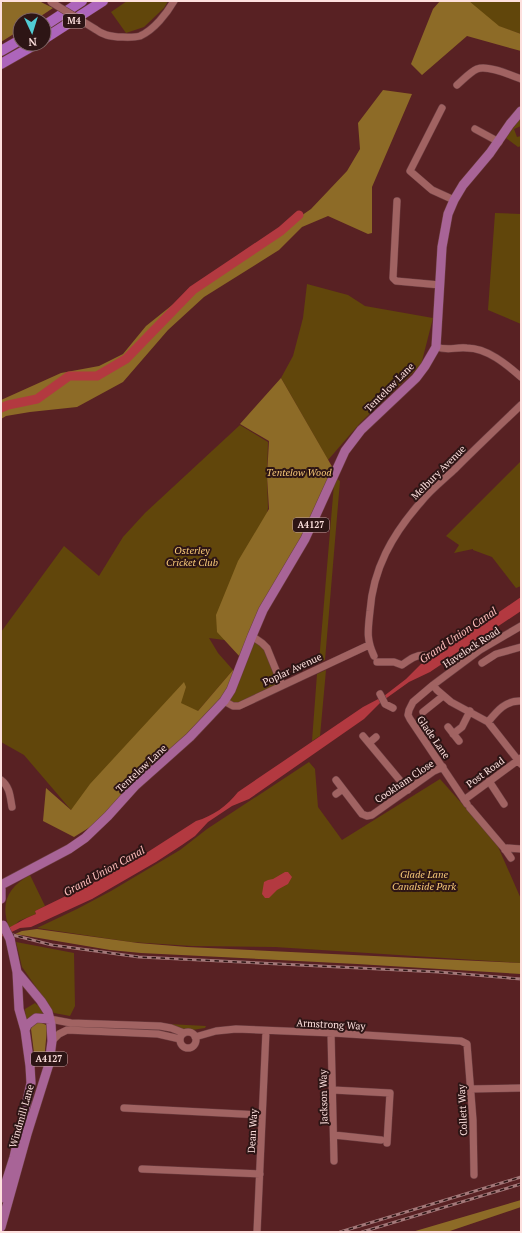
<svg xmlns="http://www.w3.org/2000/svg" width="522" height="1233" viewBox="0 0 522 1233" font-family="'PT Serif',serif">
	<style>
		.green { fill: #61460b }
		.forest { fill: #8d6b27 }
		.water { fill: #b33940 }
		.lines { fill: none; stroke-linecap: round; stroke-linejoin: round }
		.river { stroke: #b33940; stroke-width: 9 }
		.minor-casing { stroke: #6d3f42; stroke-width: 8 }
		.major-casing { stroke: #6d3f42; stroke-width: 10 }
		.highway-casing { stroke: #6d3f42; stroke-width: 11 }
		.minor { stroke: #a16362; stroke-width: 7 }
		.major { stroke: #a86497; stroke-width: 9 }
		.highway { stroke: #ad65bb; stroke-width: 10 }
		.rail-casing { stroke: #a37879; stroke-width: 3 }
		.rail { stroke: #2d1515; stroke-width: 1.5; stroke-dasharray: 4.5; stroke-linecap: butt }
		.minor-bridge-casing { stroke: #6d3f42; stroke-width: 8; stroke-linecap: butt }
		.major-bridge-casing { stroke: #6d3f42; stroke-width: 10; stroke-linecap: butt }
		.minor-bridge { stroke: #a16362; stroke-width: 7 }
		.major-bridge { stroke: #a86497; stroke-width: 9 }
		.labels { text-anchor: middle; stroke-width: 4; stroke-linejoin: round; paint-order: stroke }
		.shield { fill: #2d1515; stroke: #bfa3a2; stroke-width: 1 }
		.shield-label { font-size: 9px; font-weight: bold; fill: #fde0de }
		.street-label { font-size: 10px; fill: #fde0de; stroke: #2d1515 }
		.park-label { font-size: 10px; font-style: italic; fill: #f7c978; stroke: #2d1515 }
		.water-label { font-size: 11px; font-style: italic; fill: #ffbebc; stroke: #2d1515 }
	</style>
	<rect width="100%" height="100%" fill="#582123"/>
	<path class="green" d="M127,1H168L164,8L144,27L126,33L111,12Z
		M443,1H521V34L441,6Z
		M521,117V126L514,129L517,137L521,136V146L518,147L506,138Z
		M495,213L521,214V324L488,310Z
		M307,284L348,295L365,306L433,318L421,365L361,422L328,460L281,378L293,356L303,318Z
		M240,425L268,442L267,476L268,508L258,566L224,640L209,638L218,653L233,670L198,711L71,810L24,755L1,742V632L64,546L99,576L123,537L145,513Z
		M521,461V586L516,588L492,557L473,550V549L454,553L459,545L446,536Z
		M337,479L340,481L325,660L319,662L334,484Z
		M252,636L262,643L282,685L239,706L224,701Z
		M326,670L320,736L312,741L317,674Z
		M309,762L315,769L318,807L342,840L440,779L496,842L521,899V963L275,947L192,946L131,942L37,928L77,909L111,891L180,850L207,829Z
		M30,875L45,906L35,911L36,914L19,921L15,925L9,928C0,903 8,887 30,875Z
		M16,942L74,953L75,1006L70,1016L54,1013L22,967Z
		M35,1003L37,1005L38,1004L44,1015L26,1021L25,1009Z
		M168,1024L206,1026L205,1028L186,1031Z"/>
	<path class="forest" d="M6,1H39L53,8L35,20H20V30L1,42V3Z
		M440,1H469L499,26L521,34V51L467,36L422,75L411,64L433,9Z
		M383,90L412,94L372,187V233L368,234L328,216L302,227L279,250L204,297L168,330L123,382L77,407L30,412L6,416L1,419V400L61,373L99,366L123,354L146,326L176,302L311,209L347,171L360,149L358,123Z
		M281,378L334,470L241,658L217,632L216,615L238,561L269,509L267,476L269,441L240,424Z
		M233,670L235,676L230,691L191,733L95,824L74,837L43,821L46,788L71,810L90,784L184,682L186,687L181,703L198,711Z
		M37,929L138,943L187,947L521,963V974L357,964L141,953L110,950L15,934L22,931Z
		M37,1022L42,1023L46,1025L47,1029L44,1061L43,1064L39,1065L35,1063V1061L31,1029L33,1024Z
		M521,1200V1207L447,1232H412Z"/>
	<path class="water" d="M521,597V611L430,672L409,682L381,702L364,719L249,799L232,806L208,822L195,836L182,845L156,862L92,899L31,927L20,928L1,937V932C13,926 23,919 36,914L35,911L107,876V867L114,864L119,867H122L140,857L196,821C213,816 227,806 238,792L363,707L384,696L406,679L421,664L432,658Z
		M285,872H288L292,877L288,884L277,890L269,898H265L262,894L264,882L268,880L273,879Z"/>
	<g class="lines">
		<path class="river" d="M1,408L8,405L37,399L69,376H97L126,359L193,290L281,231L299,215"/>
		<g class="minor-casing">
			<path id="minor" d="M95,29C103,35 109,36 118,37C124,37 134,38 140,36C154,30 167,13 174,1
				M457,85C463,80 470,72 477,69C488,65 511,75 521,79
				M442,108L410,171L432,190L454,200
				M475,129L499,142
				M397,201L393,278L396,281L440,285
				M436,347C449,351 454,347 467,348C487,348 506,364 521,377
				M252,636L262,643L267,648L282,685
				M374,656C366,639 368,630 370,611C373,569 392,535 420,503C430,490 443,480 455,469C477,447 499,426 521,405
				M377,662H394L402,665C409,660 415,655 424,655
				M482,663L496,654L521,647
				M433,685L437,690L451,702L488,722L521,764
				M380,694L385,704L393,708
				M224,701L233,706H239L369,645
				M423,712L443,696
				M488,722C497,711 506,700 521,701
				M448,727L459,741
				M453,734L462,727L470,711
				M363,736L408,790
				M369,743L376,737
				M1,780C10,787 10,796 12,807
				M336,780L362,814L367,816L372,815L434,771L443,767
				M489,781L504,804
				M336,794L343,789
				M464,800L521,758
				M467,804L410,719L408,715L409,710L413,702L433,685L480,650L521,626
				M470,808L504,848L511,858
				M505,850L507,848L521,849
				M50,1019L71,1023L160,1026L171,1028L184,1033
				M180 1040a8 8 0 1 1 16 0a8 8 0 1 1-16 0Z
				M331,1033L334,1161
				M195,1037L216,1031L236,1029L333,1033L461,1041L467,1044L473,1120L474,1175
				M52,1041L59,1034L67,1030L158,1034L180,1039
				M470,1089L521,1088
				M333,1090L390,1093L387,1143
				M124,1108L262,1115
				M334,1135L381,1140
				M142,1169L260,1174
				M257,1232L266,1031"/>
		</g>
		<g class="major-casing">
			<path id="major" d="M1,885L69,849L85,838L108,816L135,786L190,737L224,701L231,690L252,636L263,610L305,539L345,451L361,430L416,378L425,366L436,347L442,247L448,214L454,200L463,185L490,153L510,124L521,111
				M1,889V899
				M25,1030L27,1025L36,1018L50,1019
				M1,1198L14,1157L31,1083L30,1066L25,1030L19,1009L17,972L10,939
				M1,1227L27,1134L49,1064L52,1041L51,1024L48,1012L41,1001L17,972"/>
		</g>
		<g class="highway-casing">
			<path id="highway" d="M44,26L82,1
				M44,39L103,1
				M1,51L20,40
				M1,64L36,44"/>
		</g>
		<use href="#minor" class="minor"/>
		<use href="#major" class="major"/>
		<use href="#highway" class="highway"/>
		<g class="rail-casing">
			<path id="rail" d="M1,932L52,945L139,957L439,972L521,979
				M340,1232L521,1177
				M362,1232L521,1184"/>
		</g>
		<use href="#rail" class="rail"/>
		<g class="minor-bridge-casing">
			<path id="minor-bridge" d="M51,2L95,29"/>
		</g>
		<g class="major-bridge-casing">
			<path id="major-bridge" d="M3,925L10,939"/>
		</g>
		<use href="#minor-bridge" class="minor-bridge"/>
		<use href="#major-bridge" class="major-bridge"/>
	</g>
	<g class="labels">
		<g class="shield">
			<rect x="63" y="14" width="22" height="14" rx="3"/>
			<rect x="293" y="518" width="36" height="14" rx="3"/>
			<rect x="31" y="1052" width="36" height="14" rx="3"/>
		</g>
		<g class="shield-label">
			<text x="74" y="24">M4</text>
			<text x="311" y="528">A4127</text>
			<text x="49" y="1062">A4127</text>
		</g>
		<g class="street-label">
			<text transform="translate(389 387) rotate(-45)" y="4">Tentelow Lane</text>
			<text transform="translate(438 472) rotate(-45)" y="4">Melbury Avenue</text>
			<text transform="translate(471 647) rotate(-33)" y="4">Havelock Road</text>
			<text transform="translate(292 669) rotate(-25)" y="4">Poplar Avenue</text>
			<text transform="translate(434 737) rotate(55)" y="4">Glade Lane</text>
			<text transform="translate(141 768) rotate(-43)" y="4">Tentelow Lane</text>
			<text transform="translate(485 772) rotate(-36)" y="4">Post Road</text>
			<text transform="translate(404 781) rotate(-34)" y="4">Cookham Close</text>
			<text transform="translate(331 1024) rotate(3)" y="4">Armstrong Way</text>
			<text transform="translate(323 1097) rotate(-91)" y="4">Jackson Way</text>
			<text transform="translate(462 1110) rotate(-93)" y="4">Collett Way</text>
			<text transform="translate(21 1116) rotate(-74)" y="4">Windmill Lane</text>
			<text transform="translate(252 1131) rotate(-87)" y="4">Dean Way</text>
		</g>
		<g class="park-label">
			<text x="299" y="476">Tentelow Wood</text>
			<text x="192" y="554">Osterley<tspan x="192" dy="12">Cricket Club</tspan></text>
			<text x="424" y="878">Glade Lane<tspan x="424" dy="12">Canalside Park</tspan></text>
		</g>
		<g class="water-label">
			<text transform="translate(458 635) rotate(-34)" y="4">Grand Union Canal</text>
			<text transform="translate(104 871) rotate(-29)" y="4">Grand Union Canal</text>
		</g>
	</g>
	<rect width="522" height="1233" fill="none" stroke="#fde0de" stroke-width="4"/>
	<g transform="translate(32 32) rotate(176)"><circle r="19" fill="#2d1515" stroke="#806665"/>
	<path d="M0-3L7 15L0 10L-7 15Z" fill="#51ccd4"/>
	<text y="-6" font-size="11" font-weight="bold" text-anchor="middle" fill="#fde0de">N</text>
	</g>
</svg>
